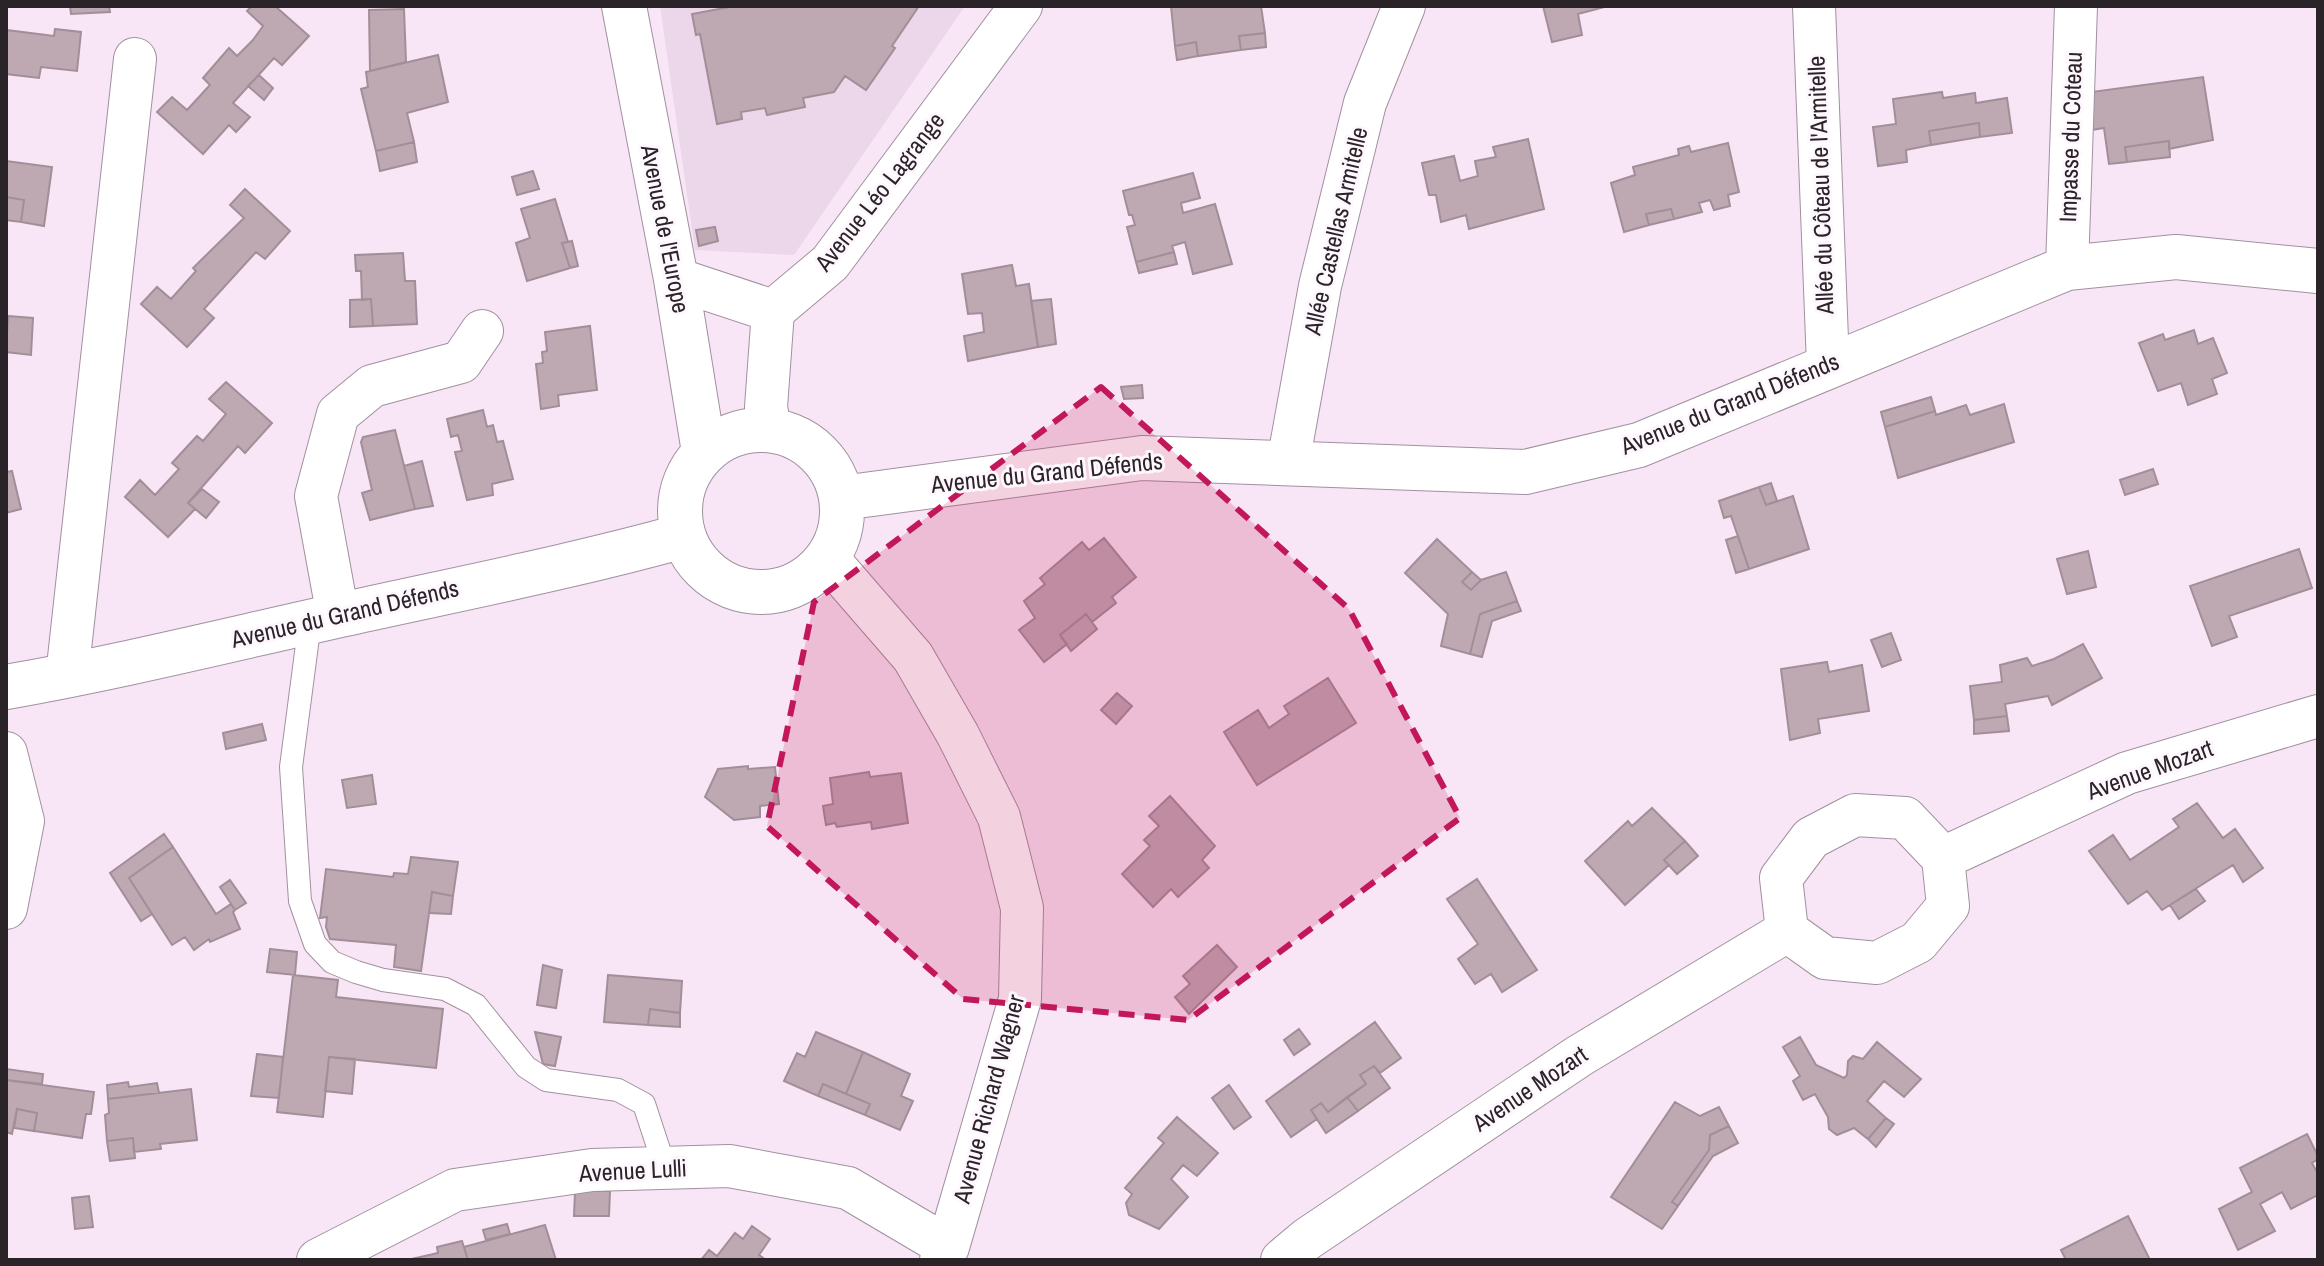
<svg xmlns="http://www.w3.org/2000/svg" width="2324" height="1266" viewBox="0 0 2324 1266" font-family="'Archivo Narrow',sans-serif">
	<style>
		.built { fill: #ecd6e9 }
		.building { fill: #bea9b3; stroke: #a28e98; stroke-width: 2 }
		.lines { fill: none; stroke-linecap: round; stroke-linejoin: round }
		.service-casing { stroke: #a1919f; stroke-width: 24 }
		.minor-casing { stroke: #a1919f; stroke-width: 44 }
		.tertiary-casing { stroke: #a1919f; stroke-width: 46 }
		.service { stroke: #fff; stroke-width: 22 }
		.minor { stroke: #fff; stroke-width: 42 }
		.tertiary { stroke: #fff; stroke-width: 44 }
		.marked { fill: #c2185b; fill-opacity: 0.2; stroke: #c2185b; stroke-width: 6; stroke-dasharray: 16 10; stroke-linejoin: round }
		.labels { text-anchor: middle; stroke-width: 6; stroke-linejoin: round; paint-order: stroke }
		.street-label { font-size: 24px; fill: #2a2429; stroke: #fef7fd }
	</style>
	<rect width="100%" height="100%" fill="#f8e6f6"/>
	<path class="built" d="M660,6H965L794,255L695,250Z"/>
	<path class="building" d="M70,6H109L110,12L71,14Z
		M252,6H275L309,36L282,65L274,58L233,103L250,117L236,132L229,125L203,154L157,112L172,97L187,110L210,85L203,78L229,48L237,56L253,40L263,26L247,11Z
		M735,6H919L892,46L895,48L866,90L845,76L834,92L803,98L805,107L767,115L765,108L741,112L742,119L717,124L700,34L696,35L692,14Z
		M1171,6H1261L1265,33L1239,36L1241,50L1198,56L1196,42L1175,46Z
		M1543,6H1608L1578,14L1582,35L1552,42Z
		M404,9L406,62L370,71L369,10Z
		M55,29L81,32L77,71L41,67L39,78L6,74V30L54,36Z
		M1265,33L1266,47L1241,50L1239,36Z
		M1196,42L1198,56L1177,60L1175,46Z
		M438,55L448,102L407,113L414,142L376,151L361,89L368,87L366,72Z
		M259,75L273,88L264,100L248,86Z
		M2203,77L2213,140L2169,149V141L2125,147L2127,162L2109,164L2104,128L2091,130V92Z
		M1942,92L1943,98L1975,93L1976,103L2007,98L2012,133L1980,137L1979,123L1929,131L1931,145L1906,150L1907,162L1878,166L1873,127L1896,124L1893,99Z
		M1979,123L1980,137L1931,145L1929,131Z
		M1528,139L1544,209L1469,229L1466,215L1441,222L1436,195H1429L1422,163L1454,156L1460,181L1478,176L1475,161L1496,157L1493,147Z
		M2169,141L2170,157L2127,162L2125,147Z
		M414,142L417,162L380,171L376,151Z
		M1728,143L1739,192L1728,195L1730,206L1714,210L1710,200L1699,203L1702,212L1674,219L1671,209L1646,214L1649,225L1624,232L1611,183L1635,175L1633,167L1679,155L1678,149L1689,146L1691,152Z
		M6,161L52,167L44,226L21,222L24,200L6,197Z
		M533,171L539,189L517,195L512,177Z
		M1193,173L1200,198L1181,203L1183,213L1215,204L1232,264L1193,274L1185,242L1172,246L1174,252L1136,262L1127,227L1135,225L1132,215H1129L1123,191Z
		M245,189L290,231L265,259L256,252L204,309L214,318L187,347L141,304L157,287L171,299L196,271L193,268L244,218L230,205Z
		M6,197L24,200L21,222L6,220Z
		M555,199L568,242L562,243L570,268L527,281L516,243L530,238L521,209Z
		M1671,209L1674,219L1649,225L1646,214Z
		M715,227L718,241L699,246L696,230Z
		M572,241L578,266L570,268L562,243Z
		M1174,252L1177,264L1139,273L1136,262Z
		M403,253L405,281H415L417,324L373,326L371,299L362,300L361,271H356L355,255Z
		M1012,265L1016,286L1029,284L1038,347L968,361L964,336L984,332L982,313L968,314L962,274Z
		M371,299L373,326L350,327V300Z
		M1051,299L1056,344L1038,347L1031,301Z
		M8,316L33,318L31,355L6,352Z
		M590,326L597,390L558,395L559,406L541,409L536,364L543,363L542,352L547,351L545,332Z
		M2194,330L2198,344L2213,338L2227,373L2212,379L2217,394L2188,405L2181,383L2158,391L2139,343L2163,334L2165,340Z
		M226,382L272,423L245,453L238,446L188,503L195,509L168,537L125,497L140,480L155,495L179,469L172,463L197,436L203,441L226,414L209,399Z
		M1142,385L1143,398L1124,399L1121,387Z
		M1931,397L1935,411L1885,427L1881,412Z
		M2004,404L2014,442L1898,478L1885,427L1935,411L1936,415L1966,405L1970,415Z
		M483,410L487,427L493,425L497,442L503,441L513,479L492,484L493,495L467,500L455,452L462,451L458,435L451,437L447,419Z
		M395,430L415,509L370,520L362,493L372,490L361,442L363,437Z
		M422,461L433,506L415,509L404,466Z
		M2153,469L2158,484L2125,495L2120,480Z
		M12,471L21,509L6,513V472Z
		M1771,483L1777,501L1766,505L1759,487Z
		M1759,487L1766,505L1793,496L1809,549L1749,569L1731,516L1724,518L1719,501Z
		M202,489L219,502L206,518L188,503Z
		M1738,536L1749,569L1736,573L1726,540Z
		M1104,538L1136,577L1112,597L1116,603L1092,622L1086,614L1060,635L1067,644L1044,662L1019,630L1035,618L1024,601L1045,584L1040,578L1082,542L1089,550Z
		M1437,539L1472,572L1462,582L1471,590L1481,580L1506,572L1517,601L1480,614L1470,654L1441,646L1448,614L1405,573Z
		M2299,549L2312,588L2229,616L2237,637L2212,646L2190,586Z
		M2088,551L2096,587L2067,594L2057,559Z
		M1472,572L1481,580L1471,590L1462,582Z
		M1517,601L1521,611L1492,621L1482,657L1470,654L1480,614Z
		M1086,614L1097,629L1071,651L1060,635Z
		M1891,633L1901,660L1882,667L1871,640Z
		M2083,644L2102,678L2052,705L2048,696L2005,704L2007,716L1974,720L1970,686L2002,682L2000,665L2027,658L2032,666L2054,659Z
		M1827,662L1829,672L1862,665L1869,711L1818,719L1820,733L1790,740L1781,669Z
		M1328,678L1356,723L1257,785L1224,732L1258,710L1269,728L1289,714L1284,706Z
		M1117,693L1132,706L1116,724L1101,710Z
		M2007,716L2009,731L1974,734V720Z
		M262,724L266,740L226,749L223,733Z
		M748,766V769L775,767L779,804L760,806V817L734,820L705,797L718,769Z
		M869,772L870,777L901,773L908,823L872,829L871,822L837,827L835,823L826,825L823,806L833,804L830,778Z
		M372,775L376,804L347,808L342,780Z
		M1170,796L1215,846L1202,860L1209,868L1178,897L1171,889L1153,907L1122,874L1150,846L1144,840L1159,826L1149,816Z
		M2197,803L2223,838L2235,829L2263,868L2243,882L2233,865L2162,910L2147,891L2128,904L2089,851L2113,835L2130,860L2179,827L2173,819Z
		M1652,808L1685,841L1664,860L1669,865L1625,905L1585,861L1628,821L1632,826Z
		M164,834L173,847L129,878L152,914L141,921L110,873Z
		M1685,841L1698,856L1677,874L1664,860Z
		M173,847L216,914L231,904L235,910L233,912L240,929L210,942L209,939L194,950L185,937L172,945L129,878Z
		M411,857L458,862L453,896L432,892L421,971L394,967L396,945L330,939L326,927L327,917L320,918L326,869L393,877L394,873L408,874Z
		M1477,879L1537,970L1502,992L1491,974L1475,984L1458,959L1478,944L1447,899Z
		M230,880L246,903L235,910L220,887Z
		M2196,889L2205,901L2179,919L2170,905Z
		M432,892L453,896L451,914L429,913Z
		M1217,945L1237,967L1189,1014L1175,997L1190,984L1183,976Z
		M270,949L297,952L295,975L267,972Z
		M543,965L562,970L556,1008L537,1005Z
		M293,975L338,980L336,997L443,1009L436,1068L329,1057L323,1117L277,1112Z
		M608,975L682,981L680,1013L650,1009L648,1025L604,1022Z
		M650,1009L680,1013V1027L648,1025Z
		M1375,1022L1401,1058L1380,1073L1374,1066L1360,1075L1366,1084L1328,1112L1321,1103L1311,1110L1317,1119L1291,1137L1266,1101Z
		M1299,1029L1310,1044L1294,1055L1284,1040Z
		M535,1032L561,1037L555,1066L543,1064Z
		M816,1032L863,1052L846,1094L823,1084L818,1096L784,1081L797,1053L805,1057Z
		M1800,1037L1816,1065L1844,1078L1847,1075L1848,1061L1853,1056L1863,1059L1877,1042L1921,1079L1904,1097L1884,1081L1867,1101L1886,1118L1868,1139L1854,1128L1837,1135L1829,1129L1828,1117L1815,1094L1803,1100L1793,1081L1800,1076L1783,1047Z
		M863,1052L910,1074L901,1096L913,1101L900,1130L865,1115L870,1104L846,1094Z
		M257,1054L283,1057L279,1098L251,1096Z
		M329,1057L355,1059L352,1094L325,1091Z
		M1374,1066L1390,1088L1358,1111L1347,1097L1366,1084L1360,1075Z
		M6,1069L43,1074L42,1084L6,1080Z
		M6,1080L94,1092L91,1114H86L82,1138L34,1131L37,1113L17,1109L12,1134L6,1132Z
		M128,1082L129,1087L157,1083L159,1093L108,1099L107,1085Z
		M823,1084L870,1104L865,1115L818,1096Z
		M1229,1085L1251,1117L1234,1129L1212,1098Z
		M191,1089L197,1140L160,1144L161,1149L134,1152L133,1138L107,1141L105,1115L109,1113L108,1099Z
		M1347,1097L1358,1111L1326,1133L1311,1110L1321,1103L1328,1112Z
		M1675,1102L1700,1116L1719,1107L1729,1126L1710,1135L1709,1150L1672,1202L1678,1206L1662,1229L1611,1197Z
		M17,1109L37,1113L34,1131L14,1128Z
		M1177,1117L1218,1153L1197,1176L1183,1165L1171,1179L1188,1197L1159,1229L1129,1215L1126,1203L1132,1194L1125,1188L1164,1143L1158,1138Z
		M1886,1118L1894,1124L1876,1147L1868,1139Z
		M1729,1126L1738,1143L1713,1156L1678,1206L1672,1202L1709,1150L1710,1135Z
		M2307,1134L2318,1156V1159L2312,1163L2318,1174V1195L2291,1209L2282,1192L2260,1204L2275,1231L2238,1250L2219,1209L2252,1192L2240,1168Z
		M133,1138L135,1158L110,1161L107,1141Z
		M575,1191H610L609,1216H574Z
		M89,1196L93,1227L75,1229L72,1198Z
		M2128,1216L2150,1260H2066L2061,1250Z
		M507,1224L510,1234L486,1240L483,1230Z
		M545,1225L556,1260H468L464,1247Z
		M752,1226L770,1239L759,1255L766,1260H701L709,1250L717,1256L735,1233L743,1239Z
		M462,1241L468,1260H407L438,1253L437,1247Z"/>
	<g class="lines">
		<g class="service-casing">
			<path id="service" d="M310,622L291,767L300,901L315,944L332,962L356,972L383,980L445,989L476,1005L526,1067L546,1080L618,1090L644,1104L665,1168"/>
		</g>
		<g class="minor-casing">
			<path id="minor" d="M1814,6L1828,365
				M2067,268L2076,6
				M676,279L773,311
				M770,429L766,407L773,311L830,263L1021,6
				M1288,463L1320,286L1365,103L1404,6
				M828,559L913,657L958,735L999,817L1022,908L1020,999L948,1247L941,1260
				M338,616L316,496L338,414L372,386L461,362L482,331
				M67,676L135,59
				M6,753L23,821L6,908
				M1855,815L1905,818L1943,858L1948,906L1918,942L1877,963L1825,958L1787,931L1781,878L1811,838Z
				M1943,858L2127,773L2318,716
				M318,1260L455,1190L592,1170L729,1166L848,1188L948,1247
				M1282,1260L1307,1239L1579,1056L1787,931"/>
		</g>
		<g class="tertiary-casing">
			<path id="tertiary" d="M624,6L676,279L704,452
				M680 511a81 81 0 1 1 162 0a81 81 0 1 1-162 0Z
				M842,498L1142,458L1525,472L1639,445L2067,268L2176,257L2318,271
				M6,687C120,667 232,639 345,614C458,589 571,567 683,536"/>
		</g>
		<use href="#service" class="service"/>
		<use href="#minor" class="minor"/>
		<use href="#tertiary" class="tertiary"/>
	</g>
	<path class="marked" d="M1101,387L1349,609L1460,818L1188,1020L963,999L767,826L814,602Z"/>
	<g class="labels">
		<g class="street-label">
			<text transform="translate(2071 137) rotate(-88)" y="8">Impasse du Coteau</text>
			<text transform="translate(1821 185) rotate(-92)" y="8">Allée du Côteau de l'Armitelle</text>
			<text transform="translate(880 192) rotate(-52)" y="8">Avenue Léo Lagrange</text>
			<text transform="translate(665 229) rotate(79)" y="8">Avenue de l'Europe</text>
			<text transform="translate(1336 231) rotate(-77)" y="8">Allée Castellas Armitelle</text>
			<text transform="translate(1730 404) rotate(-22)" y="8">Avenue du Grand Défends</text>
			<text transform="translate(1047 473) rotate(-6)" y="8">Avenue du Grand Défends</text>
			<text transform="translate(345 614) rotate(-13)" y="8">Avenue du Grand Défends</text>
			<text transform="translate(2150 770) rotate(-20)" y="8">Avenue Mozart</text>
			<text transform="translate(1530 1089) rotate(-34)" y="8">Avenue Mozart</text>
			<text transform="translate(989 1099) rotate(-75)" y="8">Avenue Richard Wagner</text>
			<text transform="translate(633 1171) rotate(-3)" y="8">Avenue Lulli</text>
		</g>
	</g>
	<rect width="2324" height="1266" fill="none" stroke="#2a2429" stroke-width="16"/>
</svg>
